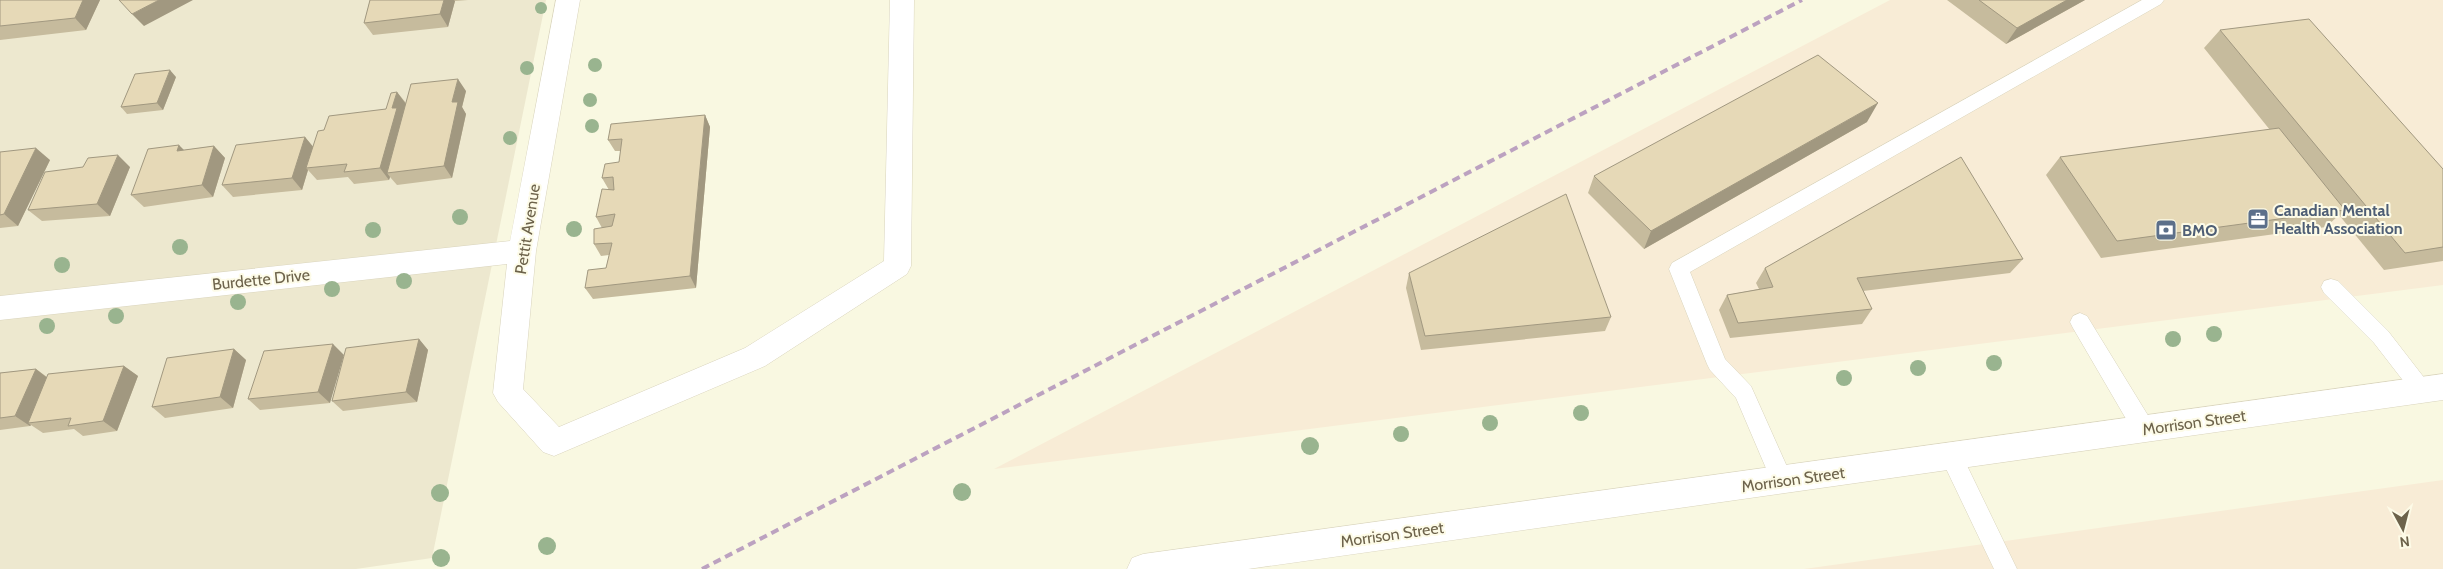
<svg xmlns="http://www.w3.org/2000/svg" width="2443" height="569" viewBox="0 0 2443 569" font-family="Cabin,sans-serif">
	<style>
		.residential { fill: #ede8cf }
		.commercial { fill: #f8ecd6 }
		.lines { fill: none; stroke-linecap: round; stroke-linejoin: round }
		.service-casing { stroke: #d9d4bd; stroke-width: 1 }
		.minor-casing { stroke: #d9d4bd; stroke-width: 1 }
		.tertiary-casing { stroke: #d9d4bd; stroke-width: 1 }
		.service { fill: #fff; fill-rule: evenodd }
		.minor { fill: #fff; fill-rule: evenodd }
		.tertiary { fill: #fff; fill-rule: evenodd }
		.rail { stroke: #bca2c0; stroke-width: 4; stroke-dasharray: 8 5; stroke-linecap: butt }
		.tree { fill: #99b48f }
		.wall { fill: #c6bb9d }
		.shaded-wall { fill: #a19880 }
		.building { fill: #e6d9b7; stroke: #a19880 }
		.labels { text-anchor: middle; stroke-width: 4; stroke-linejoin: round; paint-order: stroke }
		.service-label { font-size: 16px; font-weight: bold; fill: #4e5e75; stroke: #fdfbe7; text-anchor: start }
		.street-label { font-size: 16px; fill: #6d634b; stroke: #fdfbe7 }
	</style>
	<rect width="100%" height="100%" fill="#f9f8e1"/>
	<path class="residential" d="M0,0H546L432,558L356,569H0Z"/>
	<path class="commercial" d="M1890,0H2443V285L994,469Z
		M2443,480V569H1804Z"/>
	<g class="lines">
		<g class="service-casing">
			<path id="service" d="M2142,0H2164L2161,4L1690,272L1725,359L1751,386L1793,480L1790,487L1782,490L1774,487L1736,398L1710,370L1707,364L1669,269L1672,263Z
				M2331,279L2338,281L2388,331L2429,384L2433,390L2429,396L2422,399L2415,396L2374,343L2324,293L2321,287L2324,281Z
				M2080,313L2087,316L2152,422L2155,429L2152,436L2144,438L2136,436L2073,328L2070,322L2073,316Z
				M1951,446L1959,449L2017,569H1994L1940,456L1943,449Z"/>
		</g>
		<g class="minor-casing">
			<path id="minor" d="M556,0H580L536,251L523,389L559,427L745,348L884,261L890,0H914L911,266L907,274L765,366L554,456L543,452L498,402L493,393L507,264L0,320V296L510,241Z"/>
		</g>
		<g class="tertiary-casing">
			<path id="tertiary" d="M2443,374V400L1248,569H1127L1132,558L1143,554Z"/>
		</g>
		<use href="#service" class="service"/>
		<use href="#minor" class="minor"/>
		<use href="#tertiary" class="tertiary"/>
		<path class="rail" d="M702,569L1802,0"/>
	</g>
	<g class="tree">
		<circle cx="541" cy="8" r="6"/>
		<circle cx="595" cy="65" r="7"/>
		<circle cx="527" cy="68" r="7"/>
		<circle cx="590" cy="100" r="7"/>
		<circle cx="592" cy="126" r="7"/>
		<circle cx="510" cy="138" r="7"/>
		<circle cx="460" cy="217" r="8"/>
		<circle cx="574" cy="229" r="8"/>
		<circle cx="373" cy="230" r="8"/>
		<circle cx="180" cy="247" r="8"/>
		<circle cx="62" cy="265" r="8"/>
		<circle cx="404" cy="281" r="8"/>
		<circle cx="332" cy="289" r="8"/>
		<circle cx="238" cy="302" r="8"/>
		<circle cx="116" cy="316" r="8"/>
		<circle cx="47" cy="326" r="8"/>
		<circle cx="2214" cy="334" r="8"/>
		<circle cx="2173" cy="339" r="8"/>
		<circle cx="1994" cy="363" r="8"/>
		<circle cx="1918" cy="368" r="8"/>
		<circle cx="1844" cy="378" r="8"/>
		<circle cx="1581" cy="413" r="8"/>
		<circle cx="1490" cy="423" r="8"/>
		<circle cx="1401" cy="434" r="8"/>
		<circle cx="1310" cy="446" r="9"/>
		<circle cx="962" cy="492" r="9"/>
		<circle cx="440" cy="493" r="9"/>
		<circle cx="547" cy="546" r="9"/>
		<circle cx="441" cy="558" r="9"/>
	</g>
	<path class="wall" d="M0,0H100L86,30L0,40Z
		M370,0H468L455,1L448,27L373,35L364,23Z
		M1947,0H2085L2006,44Z
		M2220,30L2443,169V261L2384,270L2339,215L2326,227L2101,258L2046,175L2060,157L2270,130L2204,48Z
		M176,77L163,110L127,114L121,107Z
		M466,91L462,107L466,114L452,178L397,185L390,177L389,180L354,184L348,177L317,180L308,170L302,190L233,197L222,185L305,137L313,147L324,130L386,109L397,92L406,103Z
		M705,115L710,127L696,288L593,299L585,288L606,268L609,255L601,256L594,244L602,228L596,217L609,190L602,178L619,162L621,151H615L608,140Z
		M1867,122L1644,249L1588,193L1594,176Z
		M214,146L225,158L213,197L144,207L131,195L184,150Z
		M0,152L50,160L18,226L0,228Z
		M83,167H130L110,216L42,221L28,210Z
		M2023,259L2010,273L1863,291L1872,309L1862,324L1730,338L1719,310L1727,295L1759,289L1756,283L1765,268Z
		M1409,273L1611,317L1605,331L1421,350L1406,288Z
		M419,339L428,350L417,402L343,411L332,401Z
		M333,344L330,403L260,410L248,399Z
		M234,349L246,360L233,408L165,418L152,407Z
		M124,366L138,376L117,431L83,436L74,429L43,433L31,425L30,426L0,430V373L36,369L47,377Z"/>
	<path class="shaded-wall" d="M83,0H100L86,30L75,18Z
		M159,0H193L144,26L132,14Z
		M444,0H454L455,1L448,27L440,14Z
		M2067,0H2085L2006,44L2017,28Z
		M170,70L176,77L163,110L157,103Z
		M458,79L466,91L462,107L466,114L452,178L444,166L452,102Z
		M397,92L406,104L387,173L390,177L389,180L380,168L392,108Z
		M1878,103L1867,122L1644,249L1651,231Z
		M705,115L710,127L696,288L690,276Z
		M305,137L315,149L306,168L308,170L302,190L292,178Z
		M179,145L190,156L177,151Z
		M214,146L225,158L213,197L202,185Z
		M36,148L50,160L18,226L4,214Z
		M118,155L130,167L110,216L97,204Z
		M419,339L428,350L417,402L406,392Z
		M333,344L344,355L330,403L318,392Z
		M234,349L246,360L233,408L220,397Z
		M124,366L138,376L117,431L103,421Z
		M36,369L50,380L28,423L31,425L30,426L15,416Z"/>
	<path class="building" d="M0,0H83L75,18L0,26Z
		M119,0H159L132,14Z
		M370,0H444L440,14L364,23Z
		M1979,0H2067L2017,28Z
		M2309,19L2443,169V247L2405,253L2220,30Z
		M1818,55L1878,103L1651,231L1594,176Z
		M170,70L157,103L121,107L135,74Z
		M458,79L452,102H458L444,166L387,173L411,84Z
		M397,92L392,108H397L380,168L344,172L347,164L306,168L318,131L324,130L329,116L386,109L391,93Z
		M705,115L690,276L585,288L588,270L606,268L612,243L594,244V229L612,226L615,214L596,217L602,189L614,190L613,177L602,178L605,164L619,162L622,139L608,140L611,124Z
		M2279,128L2345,210L2117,241L2060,157Z
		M305,137L292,178L222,185L236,145Z
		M179,145L177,151L214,146L202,185L131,195L148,149Z
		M36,148L4,214L0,215V152Z
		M118,155L97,204L28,210L45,172L83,167L88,158Z
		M1961,157L2023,259L1857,278L1872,309L1738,323L1727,295L1773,287L1765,268Z
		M1566,194L1611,317L1425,336L1409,273Z
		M419,339L406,392L332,401L346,348Z
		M333,344L318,392L248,399L264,351Z
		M234,349L220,397L152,407L167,358Z
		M124,366L103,421L68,426L71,418L28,423L48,374Z
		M36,369L15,416L0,418V373Z"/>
	<defs>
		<g id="office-square" transform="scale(1.125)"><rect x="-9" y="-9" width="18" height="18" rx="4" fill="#5c6f8a" stroke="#fdfbe7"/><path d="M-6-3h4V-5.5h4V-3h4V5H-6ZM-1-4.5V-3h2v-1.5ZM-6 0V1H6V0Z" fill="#fff"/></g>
		<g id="bank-square" transform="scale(1.125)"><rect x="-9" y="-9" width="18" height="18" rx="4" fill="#5c6f8a" stroke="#fdfbe7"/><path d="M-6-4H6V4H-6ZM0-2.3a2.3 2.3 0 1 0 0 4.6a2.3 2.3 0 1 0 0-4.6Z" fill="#fff"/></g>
	</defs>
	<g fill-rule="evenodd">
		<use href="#office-square" x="2258" y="219"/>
		<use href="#bank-square" x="2166" y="230"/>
	</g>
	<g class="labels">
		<g class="service-label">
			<text x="2274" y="216">Canadian Mental<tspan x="2274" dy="18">Health Association</tspan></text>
			<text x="2182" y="236">BMO</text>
		</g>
		<g class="street-label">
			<text transform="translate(527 229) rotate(-81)" y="6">Pettit Avenue</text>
			<text transform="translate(261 279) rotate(-6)" y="6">Burdette Drive</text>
			<text transform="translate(2194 422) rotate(-8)" y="6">Morrison Street</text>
			<text transform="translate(1793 479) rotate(-8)" y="6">Morrison Street</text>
			<text transform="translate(1392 534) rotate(-8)" y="6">Morrison Street</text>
		</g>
	</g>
	<g transform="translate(2403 529) rotate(173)" stroke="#fdfbe7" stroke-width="4" paint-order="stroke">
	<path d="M0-4L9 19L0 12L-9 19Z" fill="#6d634b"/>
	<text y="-8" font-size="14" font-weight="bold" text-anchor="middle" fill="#6d634b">N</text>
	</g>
</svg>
